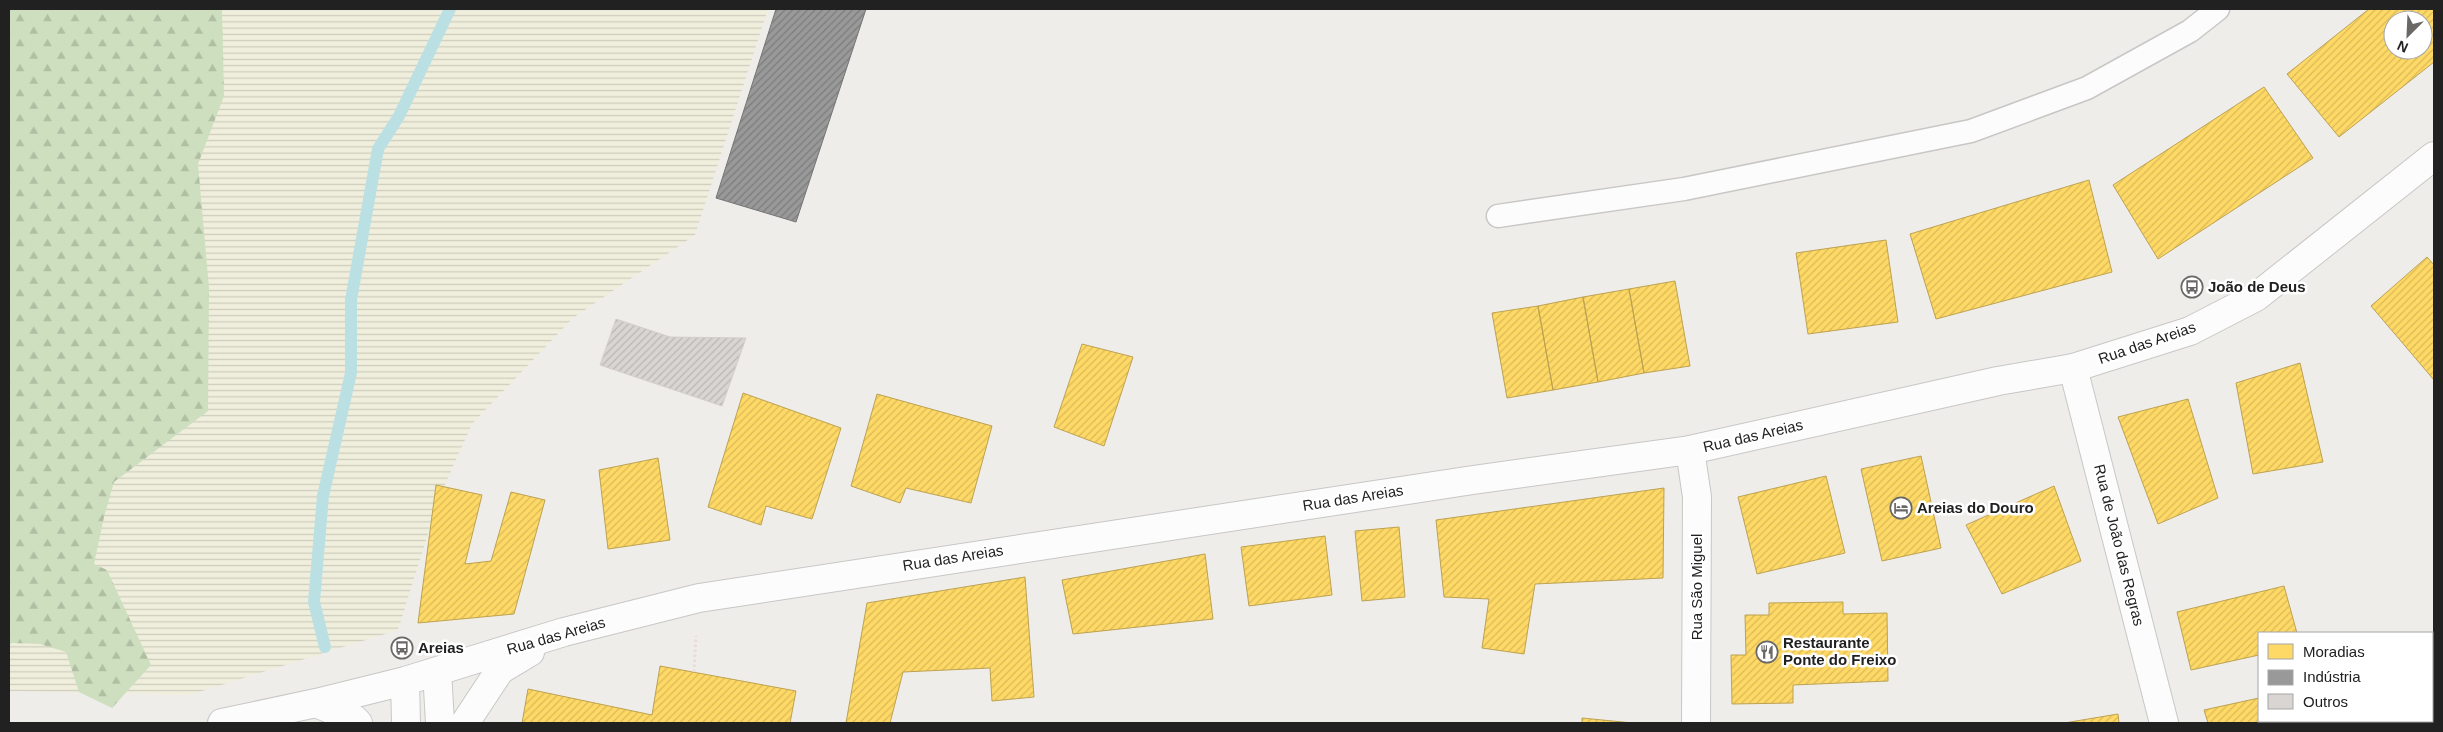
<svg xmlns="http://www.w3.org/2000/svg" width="2443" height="732" viewBox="0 0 2443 732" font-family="Arial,sans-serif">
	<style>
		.farmland { fill: url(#farmland-rules) }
		.forest { fill: url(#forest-firs) }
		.homes { fill: url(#homes-hatch); stroke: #bca251; fill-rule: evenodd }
		.industry { fill: url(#industry-hatch); stroke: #757575 }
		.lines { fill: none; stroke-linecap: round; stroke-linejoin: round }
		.stream { stroke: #bbe0e4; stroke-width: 12 }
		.building { fill: url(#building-hatch); stroke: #d3cecb }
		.service-casing { stroke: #c8c7c6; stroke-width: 25 }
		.minor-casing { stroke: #c8c7c6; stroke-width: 30 }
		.tertiary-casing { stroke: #c8c7c6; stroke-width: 30 }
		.path { stroke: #ecdada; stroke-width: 3; stroke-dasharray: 2.5 2.5; stroke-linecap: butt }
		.service { stroke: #fdfcfc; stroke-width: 22 }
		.minor { stroke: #fdfcfc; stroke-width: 28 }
		.tertiary { stroke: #fdfcfc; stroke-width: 28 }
		.labels { text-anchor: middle; stroke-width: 5; stroke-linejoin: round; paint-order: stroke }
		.poi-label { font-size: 15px; font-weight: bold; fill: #212121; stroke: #fff; text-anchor: start }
		.street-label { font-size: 15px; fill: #212121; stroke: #fff }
	</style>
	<defs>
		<pattern id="farmland-rules" width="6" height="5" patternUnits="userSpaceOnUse" patternTransform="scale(1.25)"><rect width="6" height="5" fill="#f0efdd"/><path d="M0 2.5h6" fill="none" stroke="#cecdbd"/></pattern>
		<pattern id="forest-firs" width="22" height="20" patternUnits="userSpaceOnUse" patternTransform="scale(1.25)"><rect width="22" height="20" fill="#cddfbe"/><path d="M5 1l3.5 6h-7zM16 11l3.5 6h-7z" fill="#b0bfa3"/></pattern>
		<pattern id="homes-hatch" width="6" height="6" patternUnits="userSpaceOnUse" patternTransform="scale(1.25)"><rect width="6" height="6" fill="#ffd966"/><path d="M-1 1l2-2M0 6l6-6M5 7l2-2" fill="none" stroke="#daba58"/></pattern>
		<pattern id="industry-hatch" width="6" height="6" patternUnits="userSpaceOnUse" patternTransform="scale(1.25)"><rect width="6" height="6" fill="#999"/><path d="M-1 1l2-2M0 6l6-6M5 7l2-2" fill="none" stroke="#7c7c7c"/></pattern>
		<pattern id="building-hatch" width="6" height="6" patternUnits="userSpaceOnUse" patternTransform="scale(1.25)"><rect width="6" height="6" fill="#d8d5d2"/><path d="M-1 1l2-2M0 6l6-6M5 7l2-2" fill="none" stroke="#b9b7b4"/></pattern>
	</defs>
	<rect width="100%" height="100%" fill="#efedea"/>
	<path class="farmland" d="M9,9H768L695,235L573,318L472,424L439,498L398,630L189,695L9,691Z"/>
	<path class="forest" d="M9,9H222L224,96L198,164L209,288L208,411L114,482L104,517L94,564L107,570L151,665L112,708L79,692L66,652L40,644L12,643L9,645Z"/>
	<path class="homes" d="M2369,9H2434V62L2339,137L2287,74ZM2393,20H2423V50H2393Z
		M2264,87L2313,158L2158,259L2113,185Z
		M2089,180L2112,272L1936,319L1910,234Z
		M1886,240L1898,322L1808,334L1796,253Z
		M2427,257L2434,265V380L2371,306Z
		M1675,281L1690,366L1644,373L1629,289Z
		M1629,289L1644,373L1598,382L1583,297Z
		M1583,297L1598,382L1553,390L1538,306Z
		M1538,306L1553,390L1507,398L1492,313Z
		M1082,344L1133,357L1104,446L1054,427Z
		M2300,363L2323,462L2253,474L2236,383Z
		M743,393L841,428L812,519L766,506L761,525L708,507Z
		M877,394L992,426L971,503L906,488L900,503L851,486Z
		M2188,399L2218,498L2158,524L2118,417Z
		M1921,456L1941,548L1882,561L1861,469Z
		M658,458L670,540L608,549L599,470Z
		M1826,476L1845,553L1757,574L1738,497Z
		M436,485L482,495L465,564L491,561L511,492L545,500L514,614L418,623Z
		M2054,486L2081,561L2002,594L1966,525Z
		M1664,488L1663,578L1535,584L1524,654L1482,648L1489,599L1444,597L1436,520Z
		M1399,527L1405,597L1362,601L1355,531Z
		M1325,536L1332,595L1249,606L1241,547Z
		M1205,554L1213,619L1073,634L1062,580Z
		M1025,577L1034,697L992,701L990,668L903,672L890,723H846L867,603Z
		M2284,586L2297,633H2259V655L2191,670L2177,612Z
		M1843,602V614L1887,613L1888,681L1793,685V703L1732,704L1731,655H1746L1745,615H1769V603Z
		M660,666L796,691L790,723H522L528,689L652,715Z
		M2259,698V721H2302V723H2208L2204,710Z
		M2118,714L2119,723H2064Z
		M1582,718L1633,723H1582Z"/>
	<path class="industry" d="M776,9H866L796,222L716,198Z"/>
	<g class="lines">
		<path class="stream" d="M325,647L314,602L323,496L351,373V300L378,149L399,116L450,9"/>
	</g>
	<path class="building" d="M616,319L670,337L746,338L722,406L600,365Z"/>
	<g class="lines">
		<g class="service-casing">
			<path id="service" d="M1498,216L1684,189L1971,131L2087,88L2190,31L2218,9"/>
		</g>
		<g class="minor-casing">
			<path id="minor" d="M2073,368L2164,723
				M1690,450L1697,497L1696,723"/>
		</g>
		<g class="tertiary-casing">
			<path id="tertiary" d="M437,671L440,723
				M405,681L406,723
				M316,703L354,719L358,723
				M222,723L316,703L405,681L564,632L699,598L1473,480L1690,450L1998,381L2073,368L2190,331L2256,297L2434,156
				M465,723L500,670L530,652"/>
		</g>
		<path class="path" d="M694,672L696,636"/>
		<use href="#service" class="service"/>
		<use href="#minor" class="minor"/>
		<use href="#tertiary" class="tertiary"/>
	</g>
	<defs>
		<g id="bus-ring" transform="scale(1.125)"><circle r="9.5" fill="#fff" stroke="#696867" stroke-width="1.5"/><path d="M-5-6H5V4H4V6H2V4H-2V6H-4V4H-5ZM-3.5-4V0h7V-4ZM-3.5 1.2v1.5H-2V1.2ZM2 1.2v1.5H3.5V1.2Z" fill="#696867"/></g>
		<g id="hotel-ring" transform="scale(1.125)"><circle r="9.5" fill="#fff" stroke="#696867" stroke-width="1.5"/><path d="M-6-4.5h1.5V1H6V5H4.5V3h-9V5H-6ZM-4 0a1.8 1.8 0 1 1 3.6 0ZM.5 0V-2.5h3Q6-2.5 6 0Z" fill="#696867"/></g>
		<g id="restaurant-ring" transform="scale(1.125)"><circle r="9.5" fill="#fff" stroke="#696867" stroke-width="1.5"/><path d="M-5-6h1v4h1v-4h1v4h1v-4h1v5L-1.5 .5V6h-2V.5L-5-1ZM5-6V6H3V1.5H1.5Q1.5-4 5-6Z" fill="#696867"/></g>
	</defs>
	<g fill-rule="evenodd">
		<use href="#bus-ring" x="2192" y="287"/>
		<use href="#hotel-ring" x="1901" y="508"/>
		<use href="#bus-ring" x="402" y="648"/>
		<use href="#restaurant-ring" x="1767" y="652"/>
	</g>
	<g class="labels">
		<g class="poi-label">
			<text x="2208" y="292">João de Deus</text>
			<text x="1917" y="513">Areias do Douro</text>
			<text x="1783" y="648">Restaurante<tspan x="1783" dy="17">Ponte do Freixo</tspan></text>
			<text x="418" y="653">Areias</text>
		</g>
		<g class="street-label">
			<text transform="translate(2147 343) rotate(-19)" y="5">Rua das Areias</text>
			<text transform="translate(1753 436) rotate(-13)" y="5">Rua das Areias</text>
			<text transform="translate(1353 498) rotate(-9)" y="5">Rua das Areias</text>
			<text transform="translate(2119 545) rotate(76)" y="5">Rua de João das Regras</text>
			<text transform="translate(953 558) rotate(-9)" y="5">Rua das Areias</text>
			<text transform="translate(1697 587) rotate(-90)" y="5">Rua São Miguel</text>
			<text transform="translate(556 636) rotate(-16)" y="5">Rua das Areias</text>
		</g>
	</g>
	<rect width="2443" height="732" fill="none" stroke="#212121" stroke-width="20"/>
	<rect x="2258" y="632" width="175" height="90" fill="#ffffff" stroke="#a6a6a6"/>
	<rect x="2268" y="644" width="25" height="15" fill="#ffd966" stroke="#a6a6a6"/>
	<text x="2303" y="657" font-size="15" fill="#212121">Moradias</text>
	<rect x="2268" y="670" width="25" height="15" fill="#999999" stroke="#a6a6a6"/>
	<text x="2303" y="682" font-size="15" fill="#212121">Indústria</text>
	<rect x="2268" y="694" width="25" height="15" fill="#d8d5d2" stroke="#a6a6a6"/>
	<text x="2303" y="707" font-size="15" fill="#212121">Outros</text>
	<g transform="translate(2408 35) rotate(204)"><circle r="24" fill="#ffffff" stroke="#a6a6a6"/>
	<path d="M0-4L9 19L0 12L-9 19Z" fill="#696867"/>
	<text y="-8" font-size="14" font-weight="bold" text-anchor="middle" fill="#212121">N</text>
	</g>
</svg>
